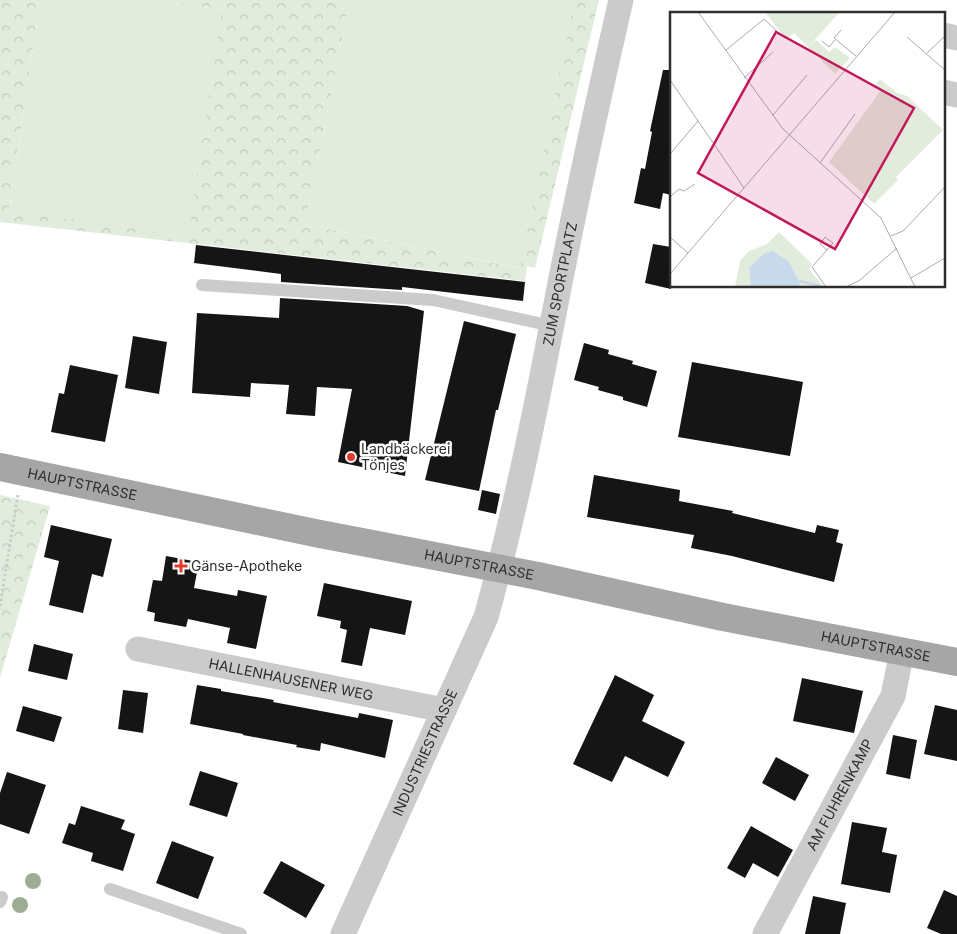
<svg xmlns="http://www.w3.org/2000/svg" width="957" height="934" viewBox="0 0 957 934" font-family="Inter,sans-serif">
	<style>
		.park { fill: url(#park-crowns) }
		.pitch { fill: #e2ecdc }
		.building { fill: #151515 }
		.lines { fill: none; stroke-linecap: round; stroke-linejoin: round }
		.path { stroke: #cbcbcb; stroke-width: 3; stroke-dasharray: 2.5 2.5; stroke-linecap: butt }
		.lane { stroke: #cbcbcb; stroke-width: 12 }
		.street { stroke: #cbcbcb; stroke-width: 25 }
		.primary { stroke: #a6a6a6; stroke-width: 28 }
		.tree { fill: #9cad93 }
		.poi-dot { fill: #e73a2f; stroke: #fff; stroke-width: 2 }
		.labels { text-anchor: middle; stroke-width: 5; stroke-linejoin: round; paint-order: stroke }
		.street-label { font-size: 14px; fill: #2e2e2e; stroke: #fff }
		.poi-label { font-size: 14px; fill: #2e2e2e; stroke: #fff; text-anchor: start }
		.inset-river { fill: none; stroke: #c8d9ec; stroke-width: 2.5 }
		.inset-road { fill: none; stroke: #ababab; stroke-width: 1 }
		.view { fill: #c2185b; fill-opacity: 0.15; stroke: #c2185b; stroke-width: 2.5 }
		.inset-edge { fill: none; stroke: #2e2e2e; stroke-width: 2.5 }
	</style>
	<defs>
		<pattern id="park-crowns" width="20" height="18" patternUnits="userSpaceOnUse" patternTransform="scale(1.25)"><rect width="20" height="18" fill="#e2ecdc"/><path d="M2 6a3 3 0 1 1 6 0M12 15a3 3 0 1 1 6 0" fill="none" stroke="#c2cbbd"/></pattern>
	</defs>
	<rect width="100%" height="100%" fill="#fff"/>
	<path class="park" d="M0,0H40L9,210L222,10L157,0H350L305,224L519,268L574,0H599L535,268L527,266L525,281L0,222Z
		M0,495L50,506L0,678Z"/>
	<path class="pitch" d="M40,0H157L222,10L188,237L9,210Z
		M350,0H574L520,268L305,224Z"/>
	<path class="building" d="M663,70H671V195L663,193L660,209L634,203L641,168L645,169L652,132L650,131Z
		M653,244L671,247V289L645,283Z
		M196,245L525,282L523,301L402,287V290L281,282V274L194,263Z
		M280,298L407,306L424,311L405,476L338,462L352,389L317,387L315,416L286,414L289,385L251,383L250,397L192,393L197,313L279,318Z
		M464,321L516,334L498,410H496L479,491L425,480Z
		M133,336L167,342L159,394L125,388Z
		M584,343L609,350L608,354L633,361L632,364L657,371L647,407L623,400V397L598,390L599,387L574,380Z
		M692,362L803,382L790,456L678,437Z
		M70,365L118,375L105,442L51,432L59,393L64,394Z
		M594,475L680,490L679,501L733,511L732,513L815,533L817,525L839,530L836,542L843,544L834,582L732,556L691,548L694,535L587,517Z
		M482,490L500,494L496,514L478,510Z
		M51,525L112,539L103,577L92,574L83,613L49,605L59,561L44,557Z
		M166,556L199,562L194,588L237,596L238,590L267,596L256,649L227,643L230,628L188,619L186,627L154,621L155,613L147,611L153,580L162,581Z
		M324,583L412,601L405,635L370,628L362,666L341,662L347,630L340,628L341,621L317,616Z
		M34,644L73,654L67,680L28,671Z
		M615,675L654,695L642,721L685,742L668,777L625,756L612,782L573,764Z
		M802,678L863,691L854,733L793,721Z
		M197,685L221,689V691L274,700L273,702L358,718L359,713L393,720L385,758L321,743L320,751L296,747L297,745L243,735V734L190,724Z
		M123,690L148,693L143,733L118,729Z
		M935,705L957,710V761L924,754Z
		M23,706L62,717L54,742L16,731Z
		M893,735L917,740L910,779L886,774Z
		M776,757L809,775L795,801L762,783Z
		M200,771L238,783L227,817L189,805Z
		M7,772L46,785L29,834L0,824V793Z
		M81,806L125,820L121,829L135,834L123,871L91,861L93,853L62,843L69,823L75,825Z
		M852,822L887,828L882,852L897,855L890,893L841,884Z
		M751,826L793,850L778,877L753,863L745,878L727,868Z
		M172,841L214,857L198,899L156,883Z
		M281,861L325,885L306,918L263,893Z
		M944,890L957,896V934H941L927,928Z
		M813,896L846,903L840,934H805Z"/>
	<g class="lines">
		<path class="path" d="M0,606L18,494"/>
		<path class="lane" d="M202,285L433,300L552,326
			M110,889L241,934
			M0,902L2,897"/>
		<g class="street">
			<path d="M943,35L957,38"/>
			<path d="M943,92L957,95"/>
			<path id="s1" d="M138,649L444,710"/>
			<path id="s2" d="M343,934L486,617C516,510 538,398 559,288C578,192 599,96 621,0"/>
			<path id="s3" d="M765,934L893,696L902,651"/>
		</g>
		<path class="primary" id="s4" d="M0,467L315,533L538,576L723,617L957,662"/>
	</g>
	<g class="tree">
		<circle cx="33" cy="881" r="8"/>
		<circle cx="20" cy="905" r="8"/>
	</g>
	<g class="poi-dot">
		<circle cx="351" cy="457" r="5"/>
		<path d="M178.5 558.5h5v5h5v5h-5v5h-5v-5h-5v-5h5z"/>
	</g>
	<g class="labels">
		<g class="street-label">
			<text dy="5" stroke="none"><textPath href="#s2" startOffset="689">ZUM SPORTPLATZ</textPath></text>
			<text dy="5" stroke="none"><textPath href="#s4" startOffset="84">HAUPTSTRASSE</textPath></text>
			<text dy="5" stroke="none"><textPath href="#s4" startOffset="489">HAUPTSTRASSE</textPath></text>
			<text dy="5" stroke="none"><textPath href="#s4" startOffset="894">HAUPTSTRASSE</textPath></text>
			<text dy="5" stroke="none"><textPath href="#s1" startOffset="156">HALLENHAUSENER WEG</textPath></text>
			<text dy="5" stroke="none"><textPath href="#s2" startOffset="199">INDUSTRIESTRASSE</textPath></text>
			<text dy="5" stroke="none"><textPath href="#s3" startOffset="158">AM FUHRENKAMP</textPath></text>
		</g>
		<g class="poi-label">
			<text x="361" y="454">Landbäckerei<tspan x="361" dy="16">Tönjes</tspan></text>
			<text x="191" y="571">Gänse-Apotheke</text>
		</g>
	</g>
	<g transform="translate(670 12)">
		<rect width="275" height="275" fill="#fff"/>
		<path d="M95,0H170L138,35L124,21L116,27Z" fill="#e2ecdc"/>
		<path d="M146,28L159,40L165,35L180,46L165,62L138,35ZM210,67L227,81L237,84L273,118L226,165L228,168L204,192L159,150L211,78L205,73ZM109,220L142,252L139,256L142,261L154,275H65L70,249L79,239L97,232Z" fill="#e2ecdc"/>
		<path d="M212,80L243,104L224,128L193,104ZM186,123L227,158L203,186L162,151Z" fill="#e2ecdc"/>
		<path d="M103,239L119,250L130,271L128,275H78L81,272L79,256L93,242Z" fill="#c8d9ec"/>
		<path class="inset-river" d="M129,269L153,275"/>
		<path class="inset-road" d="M28,0L113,117L211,206L245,275M171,18L164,26L186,44M237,25L275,58M152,29L159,35L165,28M55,39L94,7L111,23M257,41L275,24M74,66L103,40M0,68L74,176M103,103L137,63M0,142L28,109M150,151L185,102M0,185L9,177L14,179L25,172M221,224L233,219L275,175M0,225L18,241M0,262L225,0M241,266L275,246M156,275L142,255L157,238L163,231L155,225L150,232L157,238M176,275L190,268L227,236"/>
		<path class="view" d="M106,20L244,96L165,237L28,161Z"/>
		<rect width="275" height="275" class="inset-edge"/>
	</g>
</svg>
